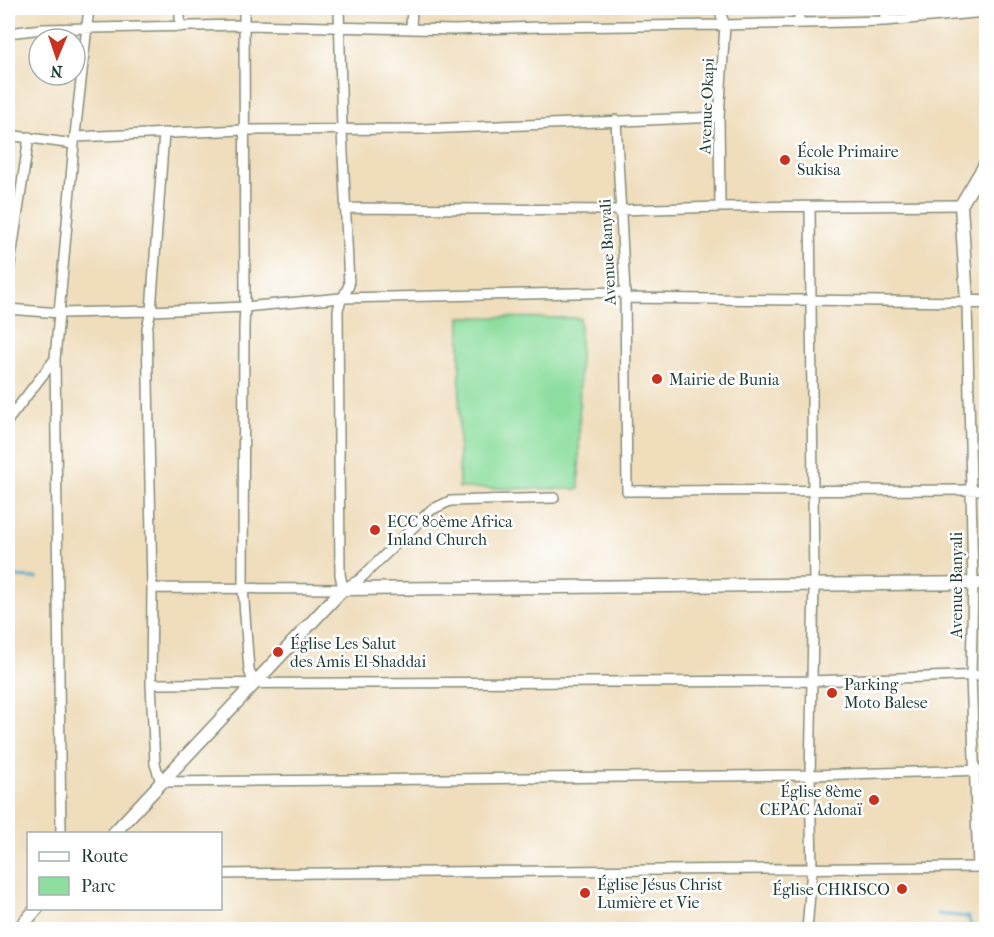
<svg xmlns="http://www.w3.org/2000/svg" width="994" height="937" viewBox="0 0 994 937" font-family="'IM FELL French Canon',serif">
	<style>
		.green { fill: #8dde9f; stroke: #568e6a; stroke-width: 1.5 }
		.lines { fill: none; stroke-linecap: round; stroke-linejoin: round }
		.stream { stroke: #4eaacc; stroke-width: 3 }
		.minor-casing { stroke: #878d78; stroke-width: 12 }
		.tertiary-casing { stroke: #878d78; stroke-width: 15 }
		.minor { stroke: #fff; stroke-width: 9 }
		.tertiary { stroke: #fff; stroke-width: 12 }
		.poi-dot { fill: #c8321e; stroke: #fff; stroke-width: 2 }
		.labels { text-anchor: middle; stroke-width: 5; stroke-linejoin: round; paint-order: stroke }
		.street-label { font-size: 16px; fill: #1f3d34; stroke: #fff }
		.poi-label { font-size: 16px; fill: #1f3d34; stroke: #fff; text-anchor: start }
	</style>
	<rect width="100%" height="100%" fill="#fff"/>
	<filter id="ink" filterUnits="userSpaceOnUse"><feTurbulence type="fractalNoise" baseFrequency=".0167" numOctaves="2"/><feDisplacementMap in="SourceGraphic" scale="12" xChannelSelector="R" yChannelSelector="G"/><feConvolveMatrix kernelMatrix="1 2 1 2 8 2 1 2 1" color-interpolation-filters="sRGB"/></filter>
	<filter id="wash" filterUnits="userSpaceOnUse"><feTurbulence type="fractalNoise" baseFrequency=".008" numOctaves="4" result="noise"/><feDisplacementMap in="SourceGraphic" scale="24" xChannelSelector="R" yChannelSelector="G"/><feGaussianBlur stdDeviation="1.35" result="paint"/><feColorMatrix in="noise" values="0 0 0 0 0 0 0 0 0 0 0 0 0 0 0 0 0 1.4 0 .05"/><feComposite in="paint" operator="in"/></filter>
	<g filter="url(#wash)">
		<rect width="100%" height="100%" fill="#efddbc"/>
		<path class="green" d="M460,317L580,318L579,489L459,488Z"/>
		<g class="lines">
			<path class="stream" d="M8,577L37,578
				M937,914L968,917L973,930"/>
		</g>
	</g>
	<g filter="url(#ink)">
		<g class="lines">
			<g class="minor-casing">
				<path id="minor" d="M244,8L245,307L244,325L243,588L249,670L254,685
					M339,8L342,130L349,285C345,295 339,301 338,311L340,574L343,589
					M885,21V8
					M799,22V8
					M180,27V8
					M411,28L412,8
					M8,33L42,29L243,25L454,30L540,27L725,25L885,21L986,12
					M616,120L625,292L627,491L986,490
					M164,133L151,311L147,328L152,588L151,684L155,764L161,782L810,775L986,770
					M8,135L74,144
					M75,137L244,130L425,129L719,117
					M720,207L719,117L725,25L721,15V8
					M345,208L620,210L720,207L961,205
					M8,278L29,137
					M625,298L967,302L973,583L971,675L978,867
					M8,309L60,313L151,311L245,307L341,298L625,292
					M8,420L55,359
					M152,588L343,589L359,580L431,510L450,501L554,498
					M151,684L811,681L986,675
					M61,834L55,359L74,144L89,8
					M220,874L986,867
					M807,930L812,869L810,775L814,584L810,207"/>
			</g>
			<g class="tertiary-casing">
				<path id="tertiary" d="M986,163L961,205L967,302H986
					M113,834L343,589L986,583
					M18,930L37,908"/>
			</g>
			<use href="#minor" class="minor"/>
			<use href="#tertiary" class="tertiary"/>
		</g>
	</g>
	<g class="poi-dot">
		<circle cx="785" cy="160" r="6"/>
		<circle cx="657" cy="379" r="6"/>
		<circle cx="375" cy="530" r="6"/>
		<circle cx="278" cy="652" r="6"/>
		<circle cx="832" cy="693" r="6"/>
		<circle cx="874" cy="800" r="6"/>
		<circle cx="902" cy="889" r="6"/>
		<circle cx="585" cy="893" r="6"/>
	</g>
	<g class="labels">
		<g class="street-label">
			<text transform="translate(706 106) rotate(-88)" y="6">Avenue Okapi</text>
			<text transform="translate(607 252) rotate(-93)" y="6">Avenue Banyali</text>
			<text transform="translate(956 585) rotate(-90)" y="6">Avenue Banyali</text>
		</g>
		<g class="poi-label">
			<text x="797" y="157">École Primaire<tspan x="797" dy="18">Sukisa</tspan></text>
			<text x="669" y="385">Mairie de Bunia</text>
			<text x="387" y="527">ECC 80ème Africa<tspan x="387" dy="18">Inland Church</tspan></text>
			<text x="290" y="649">Église Les Salut<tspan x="290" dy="18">des Amis El-Shaddai</tspan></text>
			<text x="844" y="690">Parking<tspan x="844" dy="18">Moto Balese</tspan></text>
			<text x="862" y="797" text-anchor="end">Église 8ème<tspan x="862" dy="18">CEPAC Adonaï</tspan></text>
			<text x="597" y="890">Église Jésus Christ<tspan x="597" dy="18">Lumière et Vie</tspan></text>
			<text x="890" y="895" text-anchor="end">Église CHRISCO</text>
		</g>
	</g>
	<rect width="994" height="937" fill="none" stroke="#fff" stroke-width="30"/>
	<rect x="27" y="832" width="195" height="78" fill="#ffffff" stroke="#a5b1ae" stroke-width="1.5"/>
	<rect x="39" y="852" width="30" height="9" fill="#ffffff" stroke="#a5b1ae" stroke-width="1.5"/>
	<text x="81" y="862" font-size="18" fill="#1f3d34">Route</text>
	<rect x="39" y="877" width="30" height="18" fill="#8dde9f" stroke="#a5b1ae" stroke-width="1.5"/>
	<text x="81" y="892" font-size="18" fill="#1f3d34">Parc</text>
	<g transform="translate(57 57) rotate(182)"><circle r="28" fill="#ffffff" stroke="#a5b1ae" stroke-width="1.5"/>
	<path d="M0-4.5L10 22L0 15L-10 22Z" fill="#c8321e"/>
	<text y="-9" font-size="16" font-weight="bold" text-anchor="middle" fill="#1f3d34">N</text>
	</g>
</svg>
